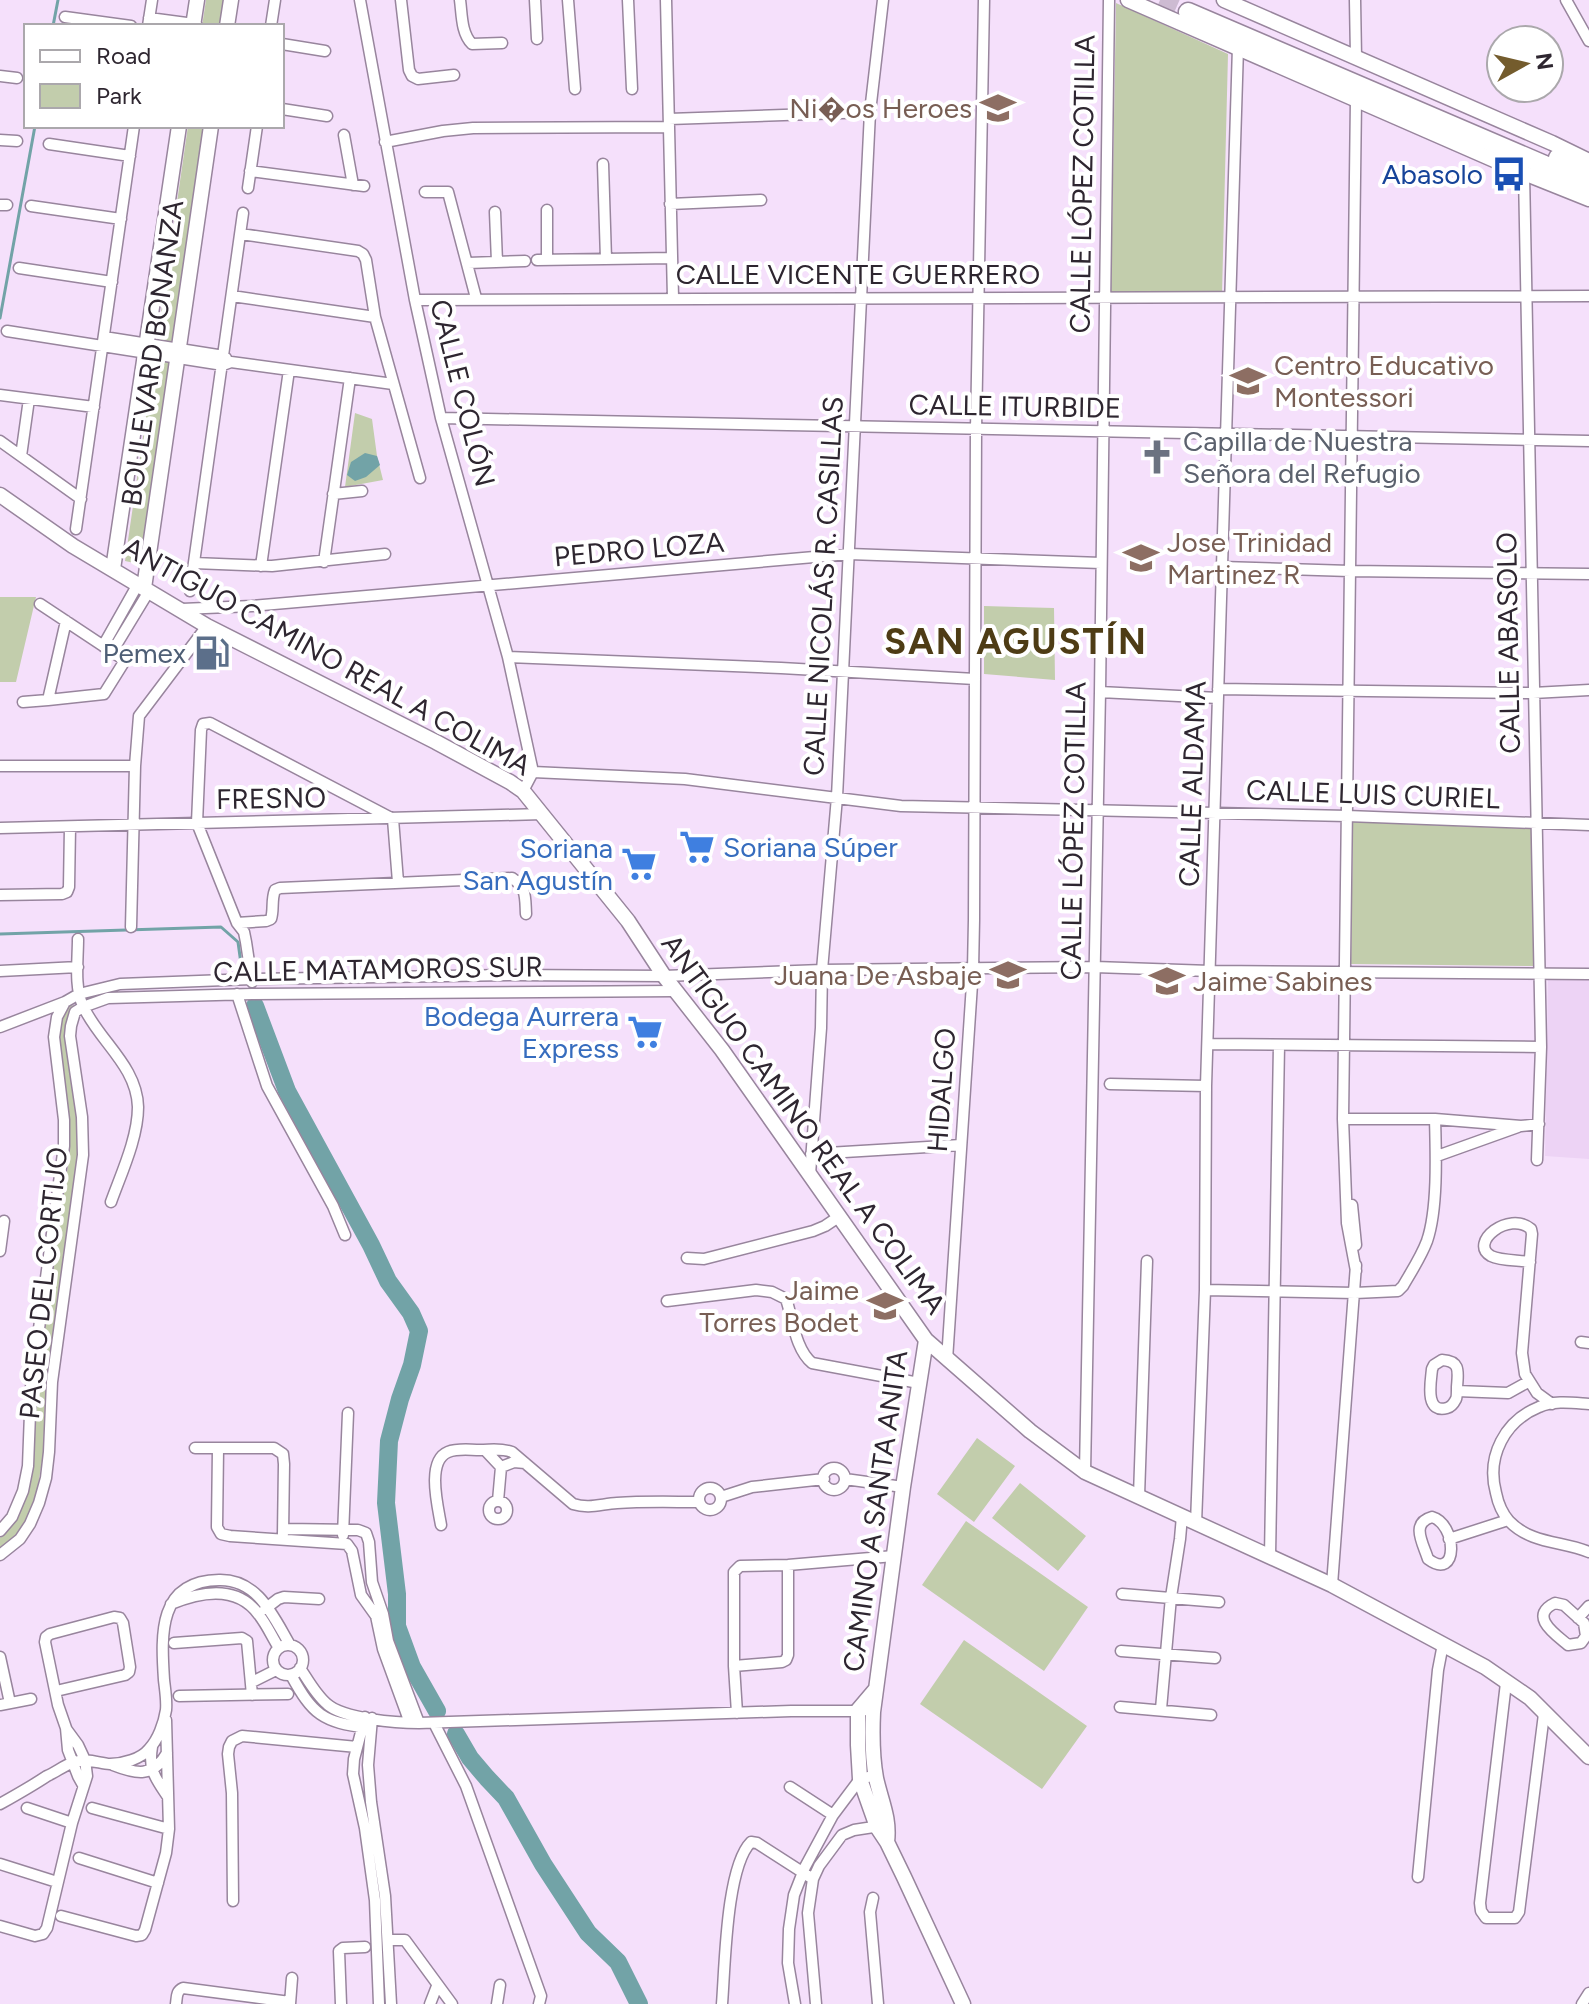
<svg xmlns="http://www.w3.org/2000/svg" width="1589" height="2004" viewBox="0 0 1589 2004" font-family="Figtree,sans-serif">
	<style>
		.built { fill: #edd3f5 }
		.green { fill: #c2cdac }
		.water { fill: #72a3a7 }
		.lines { fill: none; stroke-linecap: round; stroke-linejoin: round }
		.stream { stroke: #72a3a7; stroke-width: 3 }
		.river { stroke: #72a3a7; stroke-width: 18 }
		.highway-tunnel { stroke: #cdbbd2; stroke-width: 18; stroke-dasharray: 18 9; stroke-linecap: butt }
		.street-casing { stroke: #98859d; stroke-width: 13 }
		.secondary-casing { stroke: #98859d; stroke-width: 17 }
		.highway-casing { stroke: #98859d; stroke-width: 21 }
		.street { stroke: #fff; stroke-width: 10 }
		.secondary { stroke: #fff; stroke-width: 14 }
		.highway { stroke: #fff; stroke-width: 18 }
		.labels { text-anchor: middle; stroke-width: 8; stroke-linejoin: round; paint-order: stroke }
		.education-label { font-size: 28px; fill: #785e54; stroke: #fff; text-anchor: end }
		.transit-label { font-size: 28px; fill: #164399; stroke: #fff; text-anchor: end }
		.street-label { font-size: 28px; fill: #2e2630; stroke: #fff }
		.worship-label { font-size: 28px; fill: #5b616d; stroke: #fff; text-anchor: start }
		.service-label { font-size: 28px; fill: #4e5e75; stroke: #fff; text-anchor: end }
		.shop-label { font-size: 28px; fill: #366cbe; stroke: #fff; text-anchor: end }
		.district-label { font-size: 36px; font-weight: bold; letter-spacing: 2px; fill: #4e3c15; stroke: #fff }
	</style>
	<rect width="100%" height="100%" fill="#f5e0fb"/>
	<path class="built" d="M1548,979L1589,980V1159L1545,1156Z"/>
	<path class="green" d="M206,0H227L223,26H202Z
		M1116,3L1228,54L1222,294L1111,293Z
		M188,126H209L144,565L125,561Z
		M355,413L372,419L377,456L383,480L345,487Z
		M0,597H36L16,682H0Z
		M984,606L1054,608L1055,680L984,674Z
		M1353,822L1532,829L1534,966L1351,964Z
		M74,1005L67,1019L64,1035L78,1118L79,1155L46,1380L43,1455L35,1504L18,1536L0,1549V1538L12,1525L28,1492L33,1453L36,1378L70,1152V1120L56,1036L65,1007Z
		M977,1438L1015,1466L974,1522L937,1494Z
		M1020,1483L1086,1536L1058,1571L992,1518Z
		M966,1521L1088,1607L1044,1671L922,1585Z
		M964,1640L1087,1726L1042,1789L920,1704Z"/>
	<path class="water" d="M365,453L377,456L380,465L366,477L355,481L347,475L351,462Z"/>
	<g class="lines">
		<path class="stream" d="M53,26L58,0
			M0,318L35,126
			M0,934L221,927L238,942L242,971
			M252,1001L255,1006"/>
		<path class="river" d="M255,1006L287,1091L371,1245L388,1281L411,1313L419,1331L412,1365L400,1399L389,1441L386,1503L397,1594V1626L412,1667L437,1711
			M456,1734L470,1758L487,1778L506,1798L543,1864L588,1933L618,1962L639,2004"/>
		<path class="highway-tunnel" d="M1160,0L1188,12"/>
		<g class="street-casing">
			<path id="street" d="M360,0L415,300L441,418L508,657L533,772L523,791
				M401,0L409,70L412,76L418,79L454,75
				M460,0C462,14 461,33 472,44L502,43
				M535,0L537,39
				M568,0L575,89
				M628,0L632,89
				M666,0L673,298
				M1355,0L1356,57
				M1566,0L1589,41
				M65,17L131,26
				M149,18L194,24L197,26
				M148,26L152,0
				M271,26L275,0
				M282,44L325,51
				M0,76L17,78
				M282,109L327,116
				M669,119L870,112
				M344,135L353,185
				M0,140L17,141
				M385,142L443,131L473,128L669,127
				M49,144L130,156
				M603,164L606,259
				M250,171L364,186
				M1524,173L1541,1047L1537,1160
				M248,188L257,126
				M425,192H448L476,298
				M670,204L761,200
				M0,205H7
				M31,206L121,219
				M547,210V260
				M495,212L497,262
				M241,234L358,251L363,254L366,260L375,317L420,478
				M537,260L672,258
				M468,263L525,261
				M19,268L112,282
				M232,296L375,317
				M415,300L1589,296
				M7,331L223,365L231,362L393,384
				M104,337L224,356L226,358
				M0,395L94,407
				M441,418L1589,441
				M0,441L81,499
				M21,456L29,399
				M333,494L362,491
				M76,529L134,126
				M324,562L350,378
				M194,563L272,566L385,554
				M261,566L289,370
				M1222,567L1350,571L1589,574
				M190,591L243,213
				M40,604L123,659L124,662L104,694L48,700
				M182,609L252,606L849,554L1101,563
				M103,646L138,584
				M112,652L149,591
				M508,657L781,668L975,679
				M1218,689L1533,693L1589,690
				M1100,692L1218,698
				M23,702L48,700L66,621
				M0,766H135
				M533,772L685,779L901,806L1347,816L1589,825
				M0,828L543,814
				M0,895L62,894L67,892L69,887L70,827
				M237,923L266,921L271,919C274,910 271,900 275,890L280,888L512,878C527,888 525,897 526,914
				M131,927L135,766L139,716L207,626
				M78,939C78,960 74,987 83,1006C99,1041 137,1066 138,1107C138,1138 121,1174 111,1202
				M0,971L78,967
				M252,982L246,942L244,932L237,923L197,823L201,730L203,724L210,723L393,819L398,882
				M237,994L267,1086L333,1206L345,1235
				M0,1027L65,1002L79,994L120,984L252,979L510,975L664,976L822,970L1095,967L1210,971L1589,974
				M1208,1044L1541,1047
				M1110,1084L1206,1086
				M1343,1119H1435L1521,1126L1539,1124
				M811,1154L961,1145
				M1437,1156L1518,1127
				M810,1174L821,1028L822,970L837,797L870,112L883,0
				M1352,1205L1356,1245
				M0,1251L4,1221
				M687,1258L704,1259L813,1231L825,1226L840,1216
				M1530,1262C1519,1260 1501,1261 1491,1256C1468,1243 1509,1210 1531,1229L1532,1234L1522,1353L1525,1374L1537,1393L1552,1404
				M1356,1271L1347,1223L1343,1119L1356,99
				M1205,1290L1355,1293L1398,1291L1403,1286C1411,1272 1421,1257 1427,1241C1438,1209 1436,1153 1435,1119
				M667,1301L756,1290L772,1292L786,1299C793,1319 795,1349 812,1363L919,1383
				M1581,1342L1589,1343
				M947,1360L973,969L974,920L976,429L984,0
				M1442,1360C1461,1361 1458,1372 1457,1387C1457,1390 1457,1397 1456,1399C1454,1403 1451,1407 1447,1408C1424,1414 1431,1381 1432,1369L1434,1365Z
				M1457,1391L1508,1393L1528,1382
				M1589,1404C1574,1403 1554,1400 1539,1407C1505,1421 1486,1456 1496,1493C1498,1503 1502,1513 1509,1521C1531,1544 1562,1541 1589,1552
				M195,1448H274L283,1454L284,1464L283,1534
				M218,1449L217,1527L221,1534L230,1536L347,1544L352,1551L361,1595L376,1616L383,1649L410,1723
				M485,1450L501,1467L514,1462L525,1463
				M823 1479a11 11 0 1 1 22 0a11 11 0 1 1-22 0Z
				M1085,1472L1100,692L1109,0
				M845,1479L903,1487
				M699 1499a11 11 0 1 1 22 0a11 11 0 1 1-22 0Z
				M1139,1496L1147,1261
				M721,1497L752,1487L824,1479
				M498,1501L501,1467
				M489 1510a9 9 0 1 1 18 0a9 9 0 1 1-18 0Z
				M1432,1517C1457,1524 1459,1582 1428,1559C1423,1543 1410,1523 1432,1517Z
				M1196,1523L1205,1290L1206,1086L1238,47
				M441,1525C438,1507 426,1461 448,1452C458,1448 469,1450 480,1450C491,1450 501,1448 512,1452L573,1504C589,1509 601,1504 617,1503C644,1501 672,1502 699,1502
				M284,1529L358,1530L366,1533L369,1542L372,1582L383,1614L388,1641L419,1723
				M0,1531L12,1517L23,1491L28,1466L31,1387L64,1146V1120L54,1037L57,1017L65,1002
				M343,1535L348,1413
				M1449,1539L1508,1520
				M0,1555L20,1539L30,1524L39,1503L46,1478L49,1452L52,1382L83,1155L82,1117L70,1036L71,1026L75,1012L83,1007L108,998L252,994L675,991
				M1270,1556L1279,1045
				M1332,1585L1356,1265
				M1122,1594L1219,1602
				M1555,1603L1564,1605L1584,1623L1586,1636L1581,1643L1568,1645C1555,1634 1528,1616 1555,1603Z
				M171,1604C200,1592 237,1584 259,1615C267,1625 272,1637 279,1648
				M265,1609L278,1599L284,1597L319,1599
				M1578,1618L1589,1606
				M174,1643L242,1638L247,1641L252,1695
				M273 1660a15 15 0 1 1 30 0a15 15 0 1 1-30 0Z
				M1121,1651L1215,1658
				M0,1657L10,1703
				M734,1666L782,1662L786,1660L788,1655V1565
				M300,1668C308,1680 316,1695 327,1704C343,1719 398,1723 419,1723L791,1711H863
				M291,1675C313,1715 322,1722 368,1728
				M252,1682L276,1670
				M1506,1683L1480,1903L1481,1911L1486,1918H1515L1519,1912L1544,1714
				M56,1691L125,1675L129,1672L130,1667L123,1623L120,1618L114,1617L50,1634L46,1637L45,1642L58,1705L66,1728L68,1750L78,1776L83,1785
				M179,1696L288,1694
				M0,1705L31,1699
				M1120,1707L1211,1715
				M1161,1709L1171,1597L1180,1539L1182,1516
				M737,1713L734,1666V1572L740,1566L788,1565L894,1556
				M365,1717L354,1759L353,1774L365,1828L375,1900L379,2004
				M372,1718L368,1765L371,1802L385,1896L391,2004
				M434,1723L466,1786L541,1996L539,2004
				M152,1747C148,1770 156,1779 168,1797
				M113,1765C136,1774 153,1778 167,1753
				M790,1787L833,1815
				M0,1804C16,1795 32,1786 47,1776C56,1772 65,1765 74,1762C87,1758 98,1763 110,1764C123,1764 141,1759 149,1749C158,1740 164,1723 166,1710C167,1701 165,1689 164,1680C161,1634 158,1581 219,1580C258,1579 273,1616 290,1645
				M27,1808L72,1823
				M92,1808L169,1829
				M79,1858L158,1883
				M0,1864L57,1882
				M1418,1877L1438,1670L1443,1644
				M873,1898L870,1912L878,2004
				M233,1901L232,1793L228,1754L229,1747L232,1741L242,1736L357,1747
				M61,1916L136,1936L142,1935L145,1930L166,1853L169,1829L166,1720
				M0,1926L35,1936L43,1934L47,1928L72,1823L87,1776L85,1760L78,1745L67,1730
				M388,1940H405L452,2004
				M176,2004C177,1997 176,1991 183,1988L290,2002
				M290,2004L292,1978
				M341,2004L339,1951L343,1948L365,1947
				M430,2004L437,1986
				M497,2004L500,1985
				M722,2004C725,1967 726,1867 751,1842L757,1843L813,1879
				M795,2004L788,1963L789,1929L794,1895L805,1867L833,1815L860,1779L876,1775
				M816,2004L808,1913L813,1879L819,1866L842,1835L854,1830L880,1826
				M1582,2004L1589,1993"/>
		</g>
		<g class="secondary-casing">
			<path id="secondary" d="M1128,0L1524,173L1589,199
				M1224,0L1552,143L1589,161
				M193,26L197,0
				M227,26L231,0
				M0,495L73,546L207,626L436,742L510,782L523,791L628,921L664,976L722,1050L926,1340L1030,1431L1085,1472L1332,1585L1485,1667L1530,1698L1589,1757
				M113,569L179,126
				M144,588L211,126
				M875,1690L858,1710V1745L860,1779L877,1827L887,1842L904,1877L963,2004
				M887,1842C890,1818 881,1801 876,1778C872,1756 872,1734 873,1712L903,1487L926,1340"/>
		</g>
		<g class="highway-casing">
			<path id="highway" d="M1188,12L1589,184
				M1558,158L1589,170"/>
		</g>
		<use href="#street" class="street"/>
		<use href="#secondary" class="secondary"/>
		<use href="#highway" class="highway"/>
	</g>
	<defs>
		<g id="school-bare" transform="scale(2.76)"><path d="M0-5L7-2L0 1L-7-2ZM-4 1L0 2.5L4 1V4Q0 6-4 4Z" fill="#8d6e63" stroke="#fff" stroke-width="2.5" paint-order="stroke"/></g>
		<g id="bus-bare" transform="scale(2.76)"><path d="M-5-6H5V4H4V6H2V4H-2V6H-4V4H-5ZM-3.5-4V0h7V-4ZM-3.5 1.2v1.5H-2V1.2ZM2 1.2v1.5H3.5V1.2Z" fill="#1a4fb4" stroke="#fff" stroke-width="2.5" paint-order="stroke"/></g>
		<g id="church-bare" transform="scale(2.76)"><path d="M-1.2-6h2.4v3.5h3.3v2.4h-3.3V6h-2.4V-.1h-3.3v-2.4h3.3Z" fill="#6b7280" stroke="#fff" stroke-width="2.5" paint-order="stroke"/></g>
		<g id="fuel-bare" transform="scale(2.76)"><path d="M-5.5-6h7V0h2V4h1.3V-2.5L3-4.5l.8-.8L6-3V5H2.5V1h-1V6h-7ZM-4.2-4.7v3.2H.2V-4.7Z" fill="#5c6f8a" stroke="#fff" stroke-width="2.5" paint-order="stroke"/></g>
		<g id="supermarket-bare" transform="scale(2.76)"><path d="M-6-5.5h2.5l.6 2H6L4.5 2H-2.5L-4.4-4H-6ZM-1.5 3.2a1.3 1.3 0 1 0 .1 0ZM3 3.2a1.3 1.3 0 1 0 .1 0Z" fill="#3f7fe0" stroke="#fff" stroke-width="2.5" paint-order="stroke"/></g>
	</defs>
	<g fill-rule="evenodd">
		<use href="#school-bare" x="998" y="108"/>
		<use href="#bus-bare" x="1509" y="174"/>
		<use href="#school-bare" x="1248" y="381"/>
		<use href="#church-bare" x="1157" y="457"/>
		<use href="#school-bare" x="1141" y="558"/>
		<use href="#fuel-bare" x="212" y="653"/>
		<use href="#supermarket-bare" x="697" y="847"/>
		<use href="#supermarket-bare" x="639" y="864"/>
		<use href="#school-bare" x="1008" y="975"/>
		<use href="#school-bare" x="1167" y="981"/>
		<use href="#supermarket-bare" x="645" y="1032"/>
		<use href="#school-bare" x="885" y="1306"/>
	</g>
	<g class="labels">
		<g class="education-label">
			<text x="972" y="118">Ni�os Heroes</text>
			<text x="1274" y="375" text-anchor="start">Centro Educativo<tspan x="1274" dy="32">Montessori</tspan></text>
			<text x="1167" y="552" text-anchor="start">Jose Trinidad<tspan x="1167" dy="32">Martinez R</tspan></text>
			<text x="982" y="985">Juana De Asbaje</text>
			<text x="1193" y="991" text-anchor="start">Jaime Sabines</text>
			<text x="859" y="1300">Jaime<tspan x="859" dy="32">Torres Bodet</tspan></text>
		</g>
		<g class="transit-label">
			<text x="1483" y="184">Abasolo</text>
		</g>
		<g class="street-label">
			<text transform="translate(1082 184) rotate(-89)" y="10">CALLE LÓPEZ COTILLA</text>
			<text x="858" y="284">CALLE VICENTE GUERRERO</text>
			<text transform="translate(152 353) rotate(-82)" y="10">BOULEVARD BONANZA</text>
			<text transform="translate(463 393) rotate(76)" y="10">CALLE COLÓN</text>
			<text transform="translate(1015 406) rotate(1)" y="10">CALLE ITURBIDE</text>
			<text transform="translate(639 549) rotate(-5)" y="10">PEDRO LOZA</text>
			<text transform="translate(823 586) rotate(-87)" y="10">CALLE NICOLÁS R. CASILLAS</text>
			<text transform="translate(1508 643) rotate(-91)" y="10">CALLE ABASOLO</text>
			<text transform="translate(327 656) rotate(29)" y="10">ANTIGUO CAMINO REAL A COLIMA</text>
			<text transform="translate(1192 784) rotate(-88)" y="10">CALLE ALDAMA</text>
			<text transform="translate(1373 794) rotate(2)" y="10">CALLE LUIS CURIEL</text>
			<text transform="translate(271 798) rotate(-1)" y="10">FRESNO</text>
			<text transform="translate(1073 831) rotate(-89)" y="10">CALLE LÓPEZ COTILLA</text>
			<text transform="translate(378 969) rotate(-1)" y="10">CALLE MATAMOROS SUR</text>
			<text transform="translate(941 1090) rotate(-86)" y="10">HIDALGO</text>
			<text transform="translate(804 1124) rotate(54)" y="10">ANTIGUO CAMINO REAL A COLIMA</text>
			<text transform="translate(43 1283) rotate(-84)" y="10">PASEO DEL CORTIJO</text>
			<text transform="translate(875 1511) rotate(-82)" y="10">CAMINO A SANTA ANITA</text>
		</g>
		<g class="worship-label">
			<text x="1183" y="451">Capilla de Nuestra<tspan x="1183" dy="32">Señora del Refugio</tspan></text>
		</g>
		<g class="service-label">
			<text x="186" y="663">Pemex</text>
		</g>
		<g class="shop-label">
			<text x="723" y="857" text-anchor="start">Soriana Súper</text>
			<text x="613" y="858">Soriana<tspan x="613" dy="32">San Agustín</tspan></text>
			<text x="619" y="1026">Bodega Aurrera<tspan x="619" dy="32">Express</tspan></text>
		</g>
		<g class="district-label">
			<text x="1016" y="654">SAN AGUSTÍN</text>
		</g>
	</g>
	<rect x="24" y="24" width="260" height="104" fill="#ffffff" stroke="#aba8ac" stroke-width="2"/>
	<rect x="40" y="50" width="40" height="12" fill="#ffffff" stroke="#aba8ac" stroke-width="2"/>
	<text x="96" y="64" font-size="24" fill="#2e2630">Road</text>
	<rect x="40" y="84" width="40" height="24" fill="#c2cdac" stroke="#aba8ac" stroke-width="2"/>
	<text x="96" y="104" font-size="24" fill="#2e2630">Park</text>
	<g transform="translate(1525 64) rotate(82)"><circle r="38" fill="#ffffff" stroke="#aba8ac" stroke-width="2"/>
	<path d="M0-6L14 30L0 20L-14 30Z" fill="#745c2d"/>
	<text y="-12" font-size="22" font-weight="bold" text-anchor="middle" fill="#2e2630">N</text>
	</g>
</svg>
